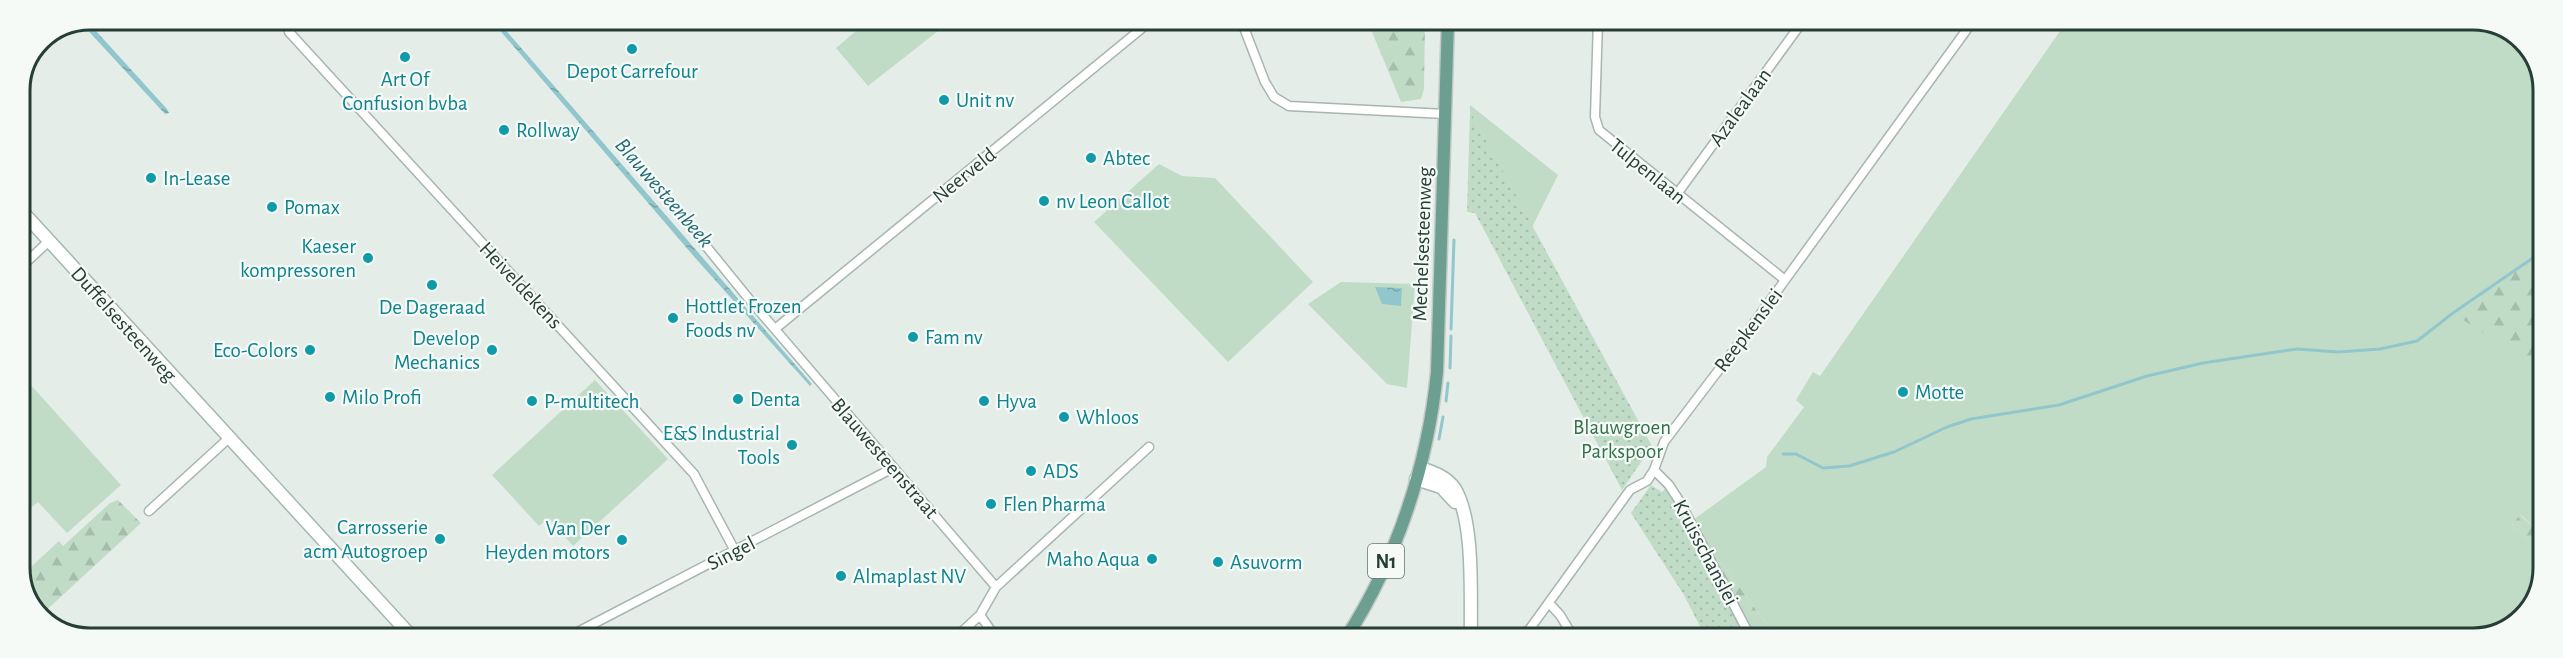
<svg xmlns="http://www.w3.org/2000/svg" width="2563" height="658" viewBox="0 0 2563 658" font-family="'Alegreya Sans',sans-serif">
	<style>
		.grass { fill: #c0dcc7 }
		.forest { fill: url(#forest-firs) }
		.park { fill: url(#park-dots) }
		.water { fill: url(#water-ripples) }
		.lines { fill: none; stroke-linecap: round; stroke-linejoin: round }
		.stream { stroke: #92c6cd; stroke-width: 3 }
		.street-casing { stroke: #a8b5b0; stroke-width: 11 }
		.secondary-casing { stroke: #a4b8b1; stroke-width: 15 }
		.primary-casing { stroke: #c2c9c7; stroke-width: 15 }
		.street { stroke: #fff; stroke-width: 8 }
		.secondary { stroke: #fff; stroke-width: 12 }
		.primary { stroke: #6d9f91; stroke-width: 12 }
		.culture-dot { fill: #0f9aa8; stroke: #f5faf7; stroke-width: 2 }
		.labels { text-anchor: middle; stroke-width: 4.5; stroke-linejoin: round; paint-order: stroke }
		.shield { fill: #f5faf7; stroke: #647670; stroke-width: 1.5 }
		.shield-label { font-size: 20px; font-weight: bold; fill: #263e36 }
		.culture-label { font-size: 21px; fill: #0d838f; stroke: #f5faf7; text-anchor: start }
		.street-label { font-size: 21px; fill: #263e36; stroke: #f5faf7 }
		.park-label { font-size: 21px; fill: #337149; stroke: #f5faf7 }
		.water-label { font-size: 22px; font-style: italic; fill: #246a75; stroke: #f5faf7 }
		.rim { fill: none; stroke: #263e36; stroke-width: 3 }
	</style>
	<defs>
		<pattern id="forest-firs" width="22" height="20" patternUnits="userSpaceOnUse" patternTransform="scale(1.5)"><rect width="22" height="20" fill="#c0dcc7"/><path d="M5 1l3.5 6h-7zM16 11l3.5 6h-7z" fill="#a5beac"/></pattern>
		<pattern id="park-dots" width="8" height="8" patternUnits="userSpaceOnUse" patternTransform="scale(1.5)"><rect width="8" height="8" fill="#c0dcc7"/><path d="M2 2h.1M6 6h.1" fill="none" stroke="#a5beac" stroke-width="1.8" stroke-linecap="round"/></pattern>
		<pattern id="water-ripples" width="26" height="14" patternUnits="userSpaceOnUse" patternTransform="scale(1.5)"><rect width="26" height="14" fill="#92c6cd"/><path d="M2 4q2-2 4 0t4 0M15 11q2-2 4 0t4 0" fill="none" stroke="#77a2a7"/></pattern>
	</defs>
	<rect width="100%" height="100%" fill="#e5ede9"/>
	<path class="grass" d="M869,20H952L868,86L836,48Z
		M2067,21H2487L2526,44L2543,85V280L2526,263L2525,361L2543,377L2542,534L2521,515L2512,525L2542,553V582L2516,624L2474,638H2098L2091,630L2082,638H1777L1702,537L1693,520L1766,467L1767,457L1804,407L1796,400L1813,372L1820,376Z
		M1470,105L1558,175L1532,227L1470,111Z
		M1159,164L1182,176L1215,178L1313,282L1228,362L1094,222Z
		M1341,282L1415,284L1407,388L1387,384L1308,304Z
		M20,373L121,485L67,533L38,502L20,517Z
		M595,380L668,459L573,546L549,518L539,526L492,475Z"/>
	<path class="forest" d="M1367,20H1425L1424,89L1421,99L1401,102Z
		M2526,263L2543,280V377L2525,361L2453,313Z
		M118,500L141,523L40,616L37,615L20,577L59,541L63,546L110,503Z
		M2520,515L2542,534V553L2512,525Z
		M1702,537L1777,638H1756Z"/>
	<path class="park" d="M1470,111L1652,446L1622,490L1475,213L1467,212Z
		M1651,485L1662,492L1669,485L1751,638H1706L1684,595L1631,513Z"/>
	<path class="water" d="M491,20H497L812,384L810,386L697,260Z
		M87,21L167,109L169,113L165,114L81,23Z
		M1375,287L1402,288L1401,306L1382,304Z"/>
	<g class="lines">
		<path class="stream" d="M1451,329L1454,240
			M1450,368L1451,336
			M1446,401L1448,383
			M1439,439L1443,417
			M1783,454H1796L1823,468L1849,466L1894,452L1947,427L1971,419L2059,405L2147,376L2203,363L2297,349L2338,352L2380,349L2417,341L2453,313L2543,251"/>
		<g class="street-casing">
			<path id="street" d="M1241,20L1265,82L1274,97L1289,106L1445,114
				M1598,20L1595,117L1599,130L1785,280
				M289,32L694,474L735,551
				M1677,194L1803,21
				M697,235L749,299L996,587
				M20,268L49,241
				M775,329L1152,20
				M1654,470L1669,485L1680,502L1751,638
				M149,511L229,438
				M1549,603L1560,615L1574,638
				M980,615L996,638
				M568,637L893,468
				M955,638L980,615L996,587L1149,447
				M1481,638L1514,636L1529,630L1630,490L1647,481L1654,470L1664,442L1743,338L1973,21
				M1685,638L1691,636L1696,638"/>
		</g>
		<g class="secondary-casing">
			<path id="secondary" d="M20,209L412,637
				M1420,468C1433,472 1447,477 1455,489C1475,523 1470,598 1471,638
				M1416,479L1441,487L1455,502"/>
		</g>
		<g class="primary-casing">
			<path id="primary" d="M1346,638C1397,559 1428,464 1437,372L1448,20"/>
		</g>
		<use href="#street" class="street"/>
		<use href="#secondary" class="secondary"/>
		<use href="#primary" class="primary"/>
	</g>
	<g class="culture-dot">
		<circle cx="632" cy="49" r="6"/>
		<circle cx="405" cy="57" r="6"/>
		<circle cx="944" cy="100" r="6"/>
		<circle cx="504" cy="130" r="6"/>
		<circle cx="1091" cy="158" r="6"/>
		<circle cx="151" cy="178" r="6"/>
		<circle cx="1044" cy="201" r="6"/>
		<circle cx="272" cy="207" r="6"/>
		<circle cx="368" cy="258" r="6"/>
		<circle cx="432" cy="285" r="6"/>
		<circle cx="673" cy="318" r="6"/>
		<circle cx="913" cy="337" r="6"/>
		<circle cx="310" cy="350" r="6"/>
		<circle cx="492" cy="350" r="6"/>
		<circle cx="1903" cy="392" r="6"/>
		<circle cx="330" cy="397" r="6"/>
		<circle cx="738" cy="399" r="6"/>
		<circle cx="532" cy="401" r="6"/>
		<circle cx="984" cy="401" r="6"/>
		<circle cx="1064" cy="417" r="6"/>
		<circle cx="792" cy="445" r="6"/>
		<circle cx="1031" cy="471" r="6"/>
		<circle cx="991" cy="504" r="6"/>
		<circle cx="440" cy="539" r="6"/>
		<circle cx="622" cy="540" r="6"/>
		<circle cx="1152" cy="559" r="6"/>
		<circle cx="1218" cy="562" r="6"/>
		<circle cx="841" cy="576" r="6"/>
	</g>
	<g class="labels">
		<rect class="shield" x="1368" y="544" width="36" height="34" rx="4.5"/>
		<g class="shield-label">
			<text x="1386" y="568">N1</text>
		</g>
		<g class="culture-label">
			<text x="632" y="78" text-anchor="middle">Depot Carrefour</text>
			<text x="405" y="86" text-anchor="middle">Art Of<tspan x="405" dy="24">Confusion bvba</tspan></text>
			<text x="956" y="107">Unit nv</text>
			<text x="516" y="137">Rollway</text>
			<text x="1103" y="165">Abtec</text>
			<text x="163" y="185">In-Lease</text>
			<text x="1056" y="208">nv Leon Callot</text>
			<text x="284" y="214">Pomax</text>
			<text x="356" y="253" text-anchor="end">Kaeser<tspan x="356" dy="24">kompressoren</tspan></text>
			<text x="685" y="313">Hottlet Frozen<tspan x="685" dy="24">Foods nv</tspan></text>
			<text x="432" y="314" text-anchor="middle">De Dageraad</text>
			<text x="925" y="344">Fam nv</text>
			<text x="480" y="345" text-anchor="end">Develop<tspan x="480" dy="24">Mechanics</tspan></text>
			<text x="298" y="357" text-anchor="end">Eco-Colors</text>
			<text x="1915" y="399">Motte</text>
			<text x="342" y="404">Milo Profi</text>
			<text x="750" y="406">Denta</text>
			<text x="544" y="408">P-multitech</text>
			<text x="996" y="408">Hyva</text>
			<text x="1076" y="424">Whloos</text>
			<text x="780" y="440" text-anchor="end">E&amp;S Industrial<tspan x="780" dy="24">Tools</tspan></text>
			<text x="1043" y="478">ADS</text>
			<text x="1003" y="511">Flen Pharma</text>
			<text x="428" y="534" text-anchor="end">Carrosserie<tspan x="428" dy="24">acm Autogroep</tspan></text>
			<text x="610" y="535" text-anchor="end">Van Der<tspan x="610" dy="24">Heyden motors</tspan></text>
			<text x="1140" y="566" text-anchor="end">Maho Aqua</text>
			<text x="1230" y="569">Asuvorm</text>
			<text x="853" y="583">Almaplast NV</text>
		</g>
		<g class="street-label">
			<text transform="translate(1740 107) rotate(-54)" y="7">Azalealaan</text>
			<text transform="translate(1648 171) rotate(39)" y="7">Tulpenlaan</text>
			<text transform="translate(964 175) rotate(-39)" y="7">Neerveld</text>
			<text transform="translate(1422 244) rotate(-88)" y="7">Mechelsesteenweg</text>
			<text transform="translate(521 285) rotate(47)" y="7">Heiveldekens</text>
			<text transform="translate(124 324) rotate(48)" y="7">Duffelsesteenweg</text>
			<text transform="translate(1748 330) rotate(-53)" y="7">Reepkenslei</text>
			<text transform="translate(885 458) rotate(49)" y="7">Blauwesteenstraat</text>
			<text transform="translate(1706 552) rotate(62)" y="7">Kruisschanslei</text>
			<text transform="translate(731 553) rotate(-27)" y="7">Singel</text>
		</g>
		<g class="park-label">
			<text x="1622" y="434">Blauwgroen<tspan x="1622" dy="24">Parkspoor</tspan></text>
		</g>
		<g class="water-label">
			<text transform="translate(665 192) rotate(49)" y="8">Blauwesteenbeek</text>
		</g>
	</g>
	<path d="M0 0H2563V658H0ZM90 30H2473A60 60 0 0 1 2533 90V568A60 60 0 0 1 2473 628H90A60 60 0 0 1 30 568V90A60 60 0 0 1 90 30Z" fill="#f5faf7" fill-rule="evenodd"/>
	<path class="rim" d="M90 30H2473A60 60 0 0 1 2533 90V568A60 60 0 0 1 2473 628H90A60 60 0 0 1 30 568V90A60 60 0 0 1 90 30Z"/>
</svg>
